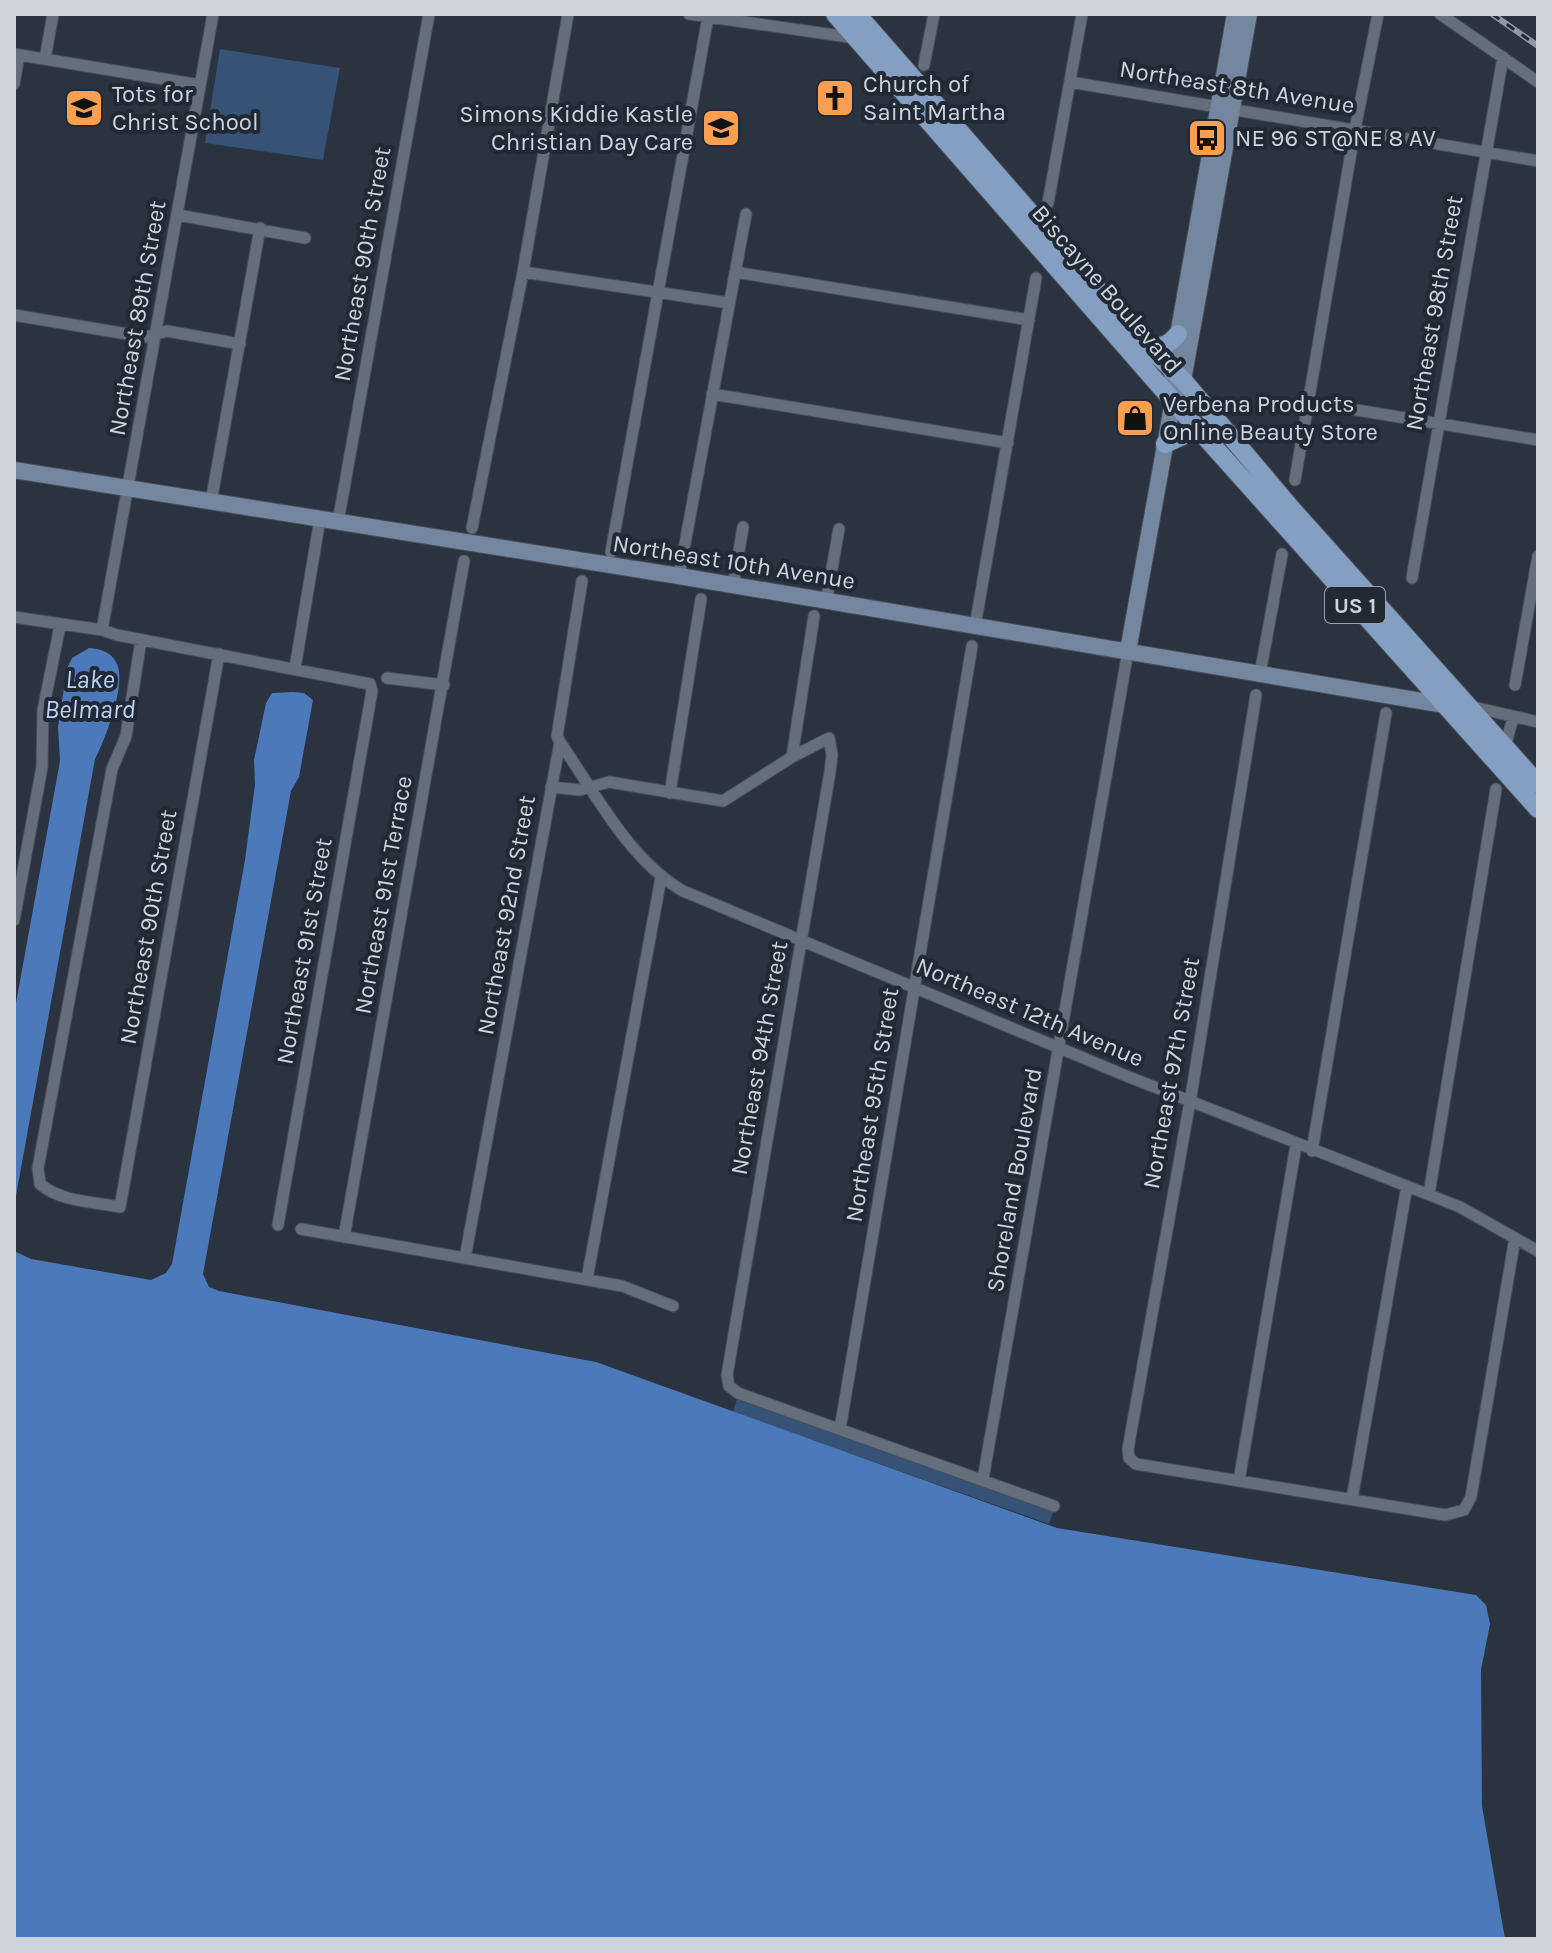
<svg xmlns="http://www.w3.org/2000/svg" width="1552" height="1953" viewBox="0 0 1552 1953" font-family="Karla,sans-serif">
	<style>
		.green { fill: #375277 }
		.water { fill: #4b79b9 }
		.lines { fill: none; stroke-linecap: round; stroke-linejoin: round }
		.street-casing { stroke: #474f59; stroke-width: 13 }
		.secondary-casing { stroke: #474f59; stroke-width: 18 }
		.primary-casing { stroke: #474f59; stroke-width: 20 }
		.street { stroke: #656f7c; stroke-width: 11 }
		.secondary { stroke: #7587a0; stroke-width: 16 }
		.primary { stroke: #859fc3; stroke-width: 18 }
		.rail-casing { stroke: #9198a1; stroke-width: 6 }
		.rail { stroke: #212935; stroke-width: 3; stroke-dasharray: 9; stroke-linecap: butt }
		.labels { text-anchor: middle; stroke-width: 8; stroke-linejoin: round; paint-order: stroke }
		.shield { fill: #212935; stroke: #9aa1aa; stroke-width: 2 }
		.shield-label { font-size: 22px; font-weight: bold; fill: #ced4dc }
		.poi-label { font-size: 24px; fill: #ced4dc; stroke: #212935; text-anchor: start }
		.street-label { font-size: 24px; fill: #ced4dc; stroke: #212935 }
		.water-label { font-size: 26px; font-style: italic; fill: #b9d3f6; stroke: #212935 }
	</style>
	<rect width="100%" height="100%" fill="#2a333f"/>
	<path class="green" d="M220,49L340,68L323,160L205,143Z
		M737,1399L1054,1510L1049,1524L733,1412Z"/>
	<path class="water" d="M89,648C100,649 110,651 116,662C128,681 105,740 95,759L14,1207V1014L60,761L58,727L67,668L72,658Z
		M293,692L304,693L313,700L299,777L291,791L203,1274L209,1287L219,1291L596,1362L1057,1528L1476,1595L1486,1605L1490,1624L1481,1670L1482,1806L1505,1939H14V1251L31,1259L151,1280L166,1273L172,1264L245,860L255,784L254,760L266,703L272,693Z"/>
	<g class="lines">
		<g class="street-casing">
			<path id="street" d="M689,14L855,38
				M1440,14L1538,82
				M14,54L200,85
				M45,59L53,14
				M924,65L934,14
				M1070,82L1538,161
				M14,84L19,55
				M1048,203L1082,14
				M178,215L305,238
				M523,272L729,303
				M735,272L1029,320
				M14,315L145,337L167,331L240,344
				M712,394L1008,443
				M1308,402L1538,440
				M1295,480L1355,129L1378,14
				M211,502L260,228
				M338,522L429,14
				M472,528L523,272L568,14
				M611,552L708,17
				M679,576L746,214
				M1412,578L1503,57
				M733,586L743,527
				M826,602L839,529
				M14,617L102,630L117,635L370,684L372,691L278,1225
				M975,626L1036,278
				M102,630L213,14
				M141,640L126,736L112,769L38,1168L40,1184C61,1202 94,1202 120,1207L219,654
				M295,668L320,519
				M1260,674L1282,554
				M387,678L444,685
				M1515,685L1538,556
				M1256,695L1192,1090L1128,1449L1129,1458L1136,1464L1445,1515L1464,1510L1471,1497L1515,1238
				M1469,706L1538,722
				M560,742C595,793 629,860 683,891L1129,1077L1460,1207L1538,1251
				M1505,747L1513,718
				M792,757L814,616
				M551,787L580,790L609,782L723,801L792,757L829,738L832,755L830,772L727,1375L729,1386L738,1393L1054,1506
				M670,793L701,599
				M14,920L42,767L43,710L60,626
				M1312,1151L1386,713
				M1429,1194L1496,789
				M301,1229L622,1286L673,1306
				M344,1237L464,561
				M465,1258L560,742L557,736L582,581
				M587,1279L661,878
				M840,1429L972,646
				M983,1479L1128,651
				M1239,1481L1296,1145
				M1352,1499L1407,1186"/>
		</g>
		<g class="secondary-casing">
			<path id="secondary" d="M1179,389L1183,380L1249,14
				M14,470L679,576L1445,705
				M1128,651L1173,401L1172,369L1235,14"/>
		</g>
		<g class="primary-casing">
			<path id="primary" d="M835,14L1173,401L1538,809
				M857,14L1145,344L1183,380L1291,508L1538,784
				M1145,344C1160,349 1168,346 1178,334
				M1165,444L1189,433L1203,434"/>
		</g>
		<use href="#street" class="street"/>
		<use href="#secondary" class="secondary"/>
		<use href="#primary" class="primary"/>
		<g class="rail-casing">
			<path id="rail" d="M1492,14L1538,46"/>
		</g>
		<use href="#rail" class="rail"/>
	</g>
	<defs>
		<g id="church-square" transform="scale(2)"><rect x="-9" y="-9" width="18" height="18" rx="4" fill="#fa9f4f" stroke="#212935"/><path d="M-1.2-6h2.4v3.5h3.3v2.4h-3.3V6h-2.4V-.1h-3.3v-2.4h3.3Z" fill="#111"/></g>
		<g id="school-square" transform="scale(2)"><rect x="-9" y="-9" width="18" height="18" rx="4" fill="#fa9f4f" stroke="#212935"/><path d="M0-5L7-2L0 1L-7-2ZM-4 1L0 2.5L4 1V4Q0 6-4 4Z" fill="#111"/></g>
		<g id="bus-square" transform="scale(2)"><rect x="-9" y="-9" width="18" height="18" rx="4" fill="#fa9f4f" stroke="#212935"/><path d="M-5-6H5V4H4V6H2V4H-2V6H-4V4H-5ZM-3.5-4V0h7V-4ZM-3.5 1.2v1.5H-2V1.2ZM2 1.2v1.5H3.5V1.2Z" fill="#111"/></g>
		<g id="shop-square" transform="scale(2)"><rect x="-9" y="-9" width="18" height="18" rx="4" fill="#fa9f4f" stroke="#212935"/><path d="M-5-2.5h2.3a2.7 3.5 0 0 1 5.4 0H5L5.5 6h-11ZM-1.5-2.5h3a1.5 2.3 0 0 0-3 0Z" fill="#111"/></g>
	</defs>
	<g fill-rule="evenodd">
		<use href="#church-square" x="835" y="98"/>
		<use href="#school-square" x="84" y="108"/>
		<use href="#school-square" x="721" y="128"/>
		<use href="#bus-square" x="1207" y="138"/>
		<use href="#shop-square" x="1135" y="418"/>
	</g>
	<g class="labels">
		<rect class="shield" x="1325" y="587" width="60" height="36" rx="6"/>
		<g class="shield-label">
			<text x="1355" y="613">US 1</text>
		</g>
		<g class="poi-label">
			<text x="863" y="92">Church of<tspan x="863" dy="28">Saint Martha</tspan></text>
			<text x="112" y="102">Tots for<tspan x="112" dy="28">Christ School</tspan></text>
			<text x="693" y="122" text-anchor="end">Simons Kiddie Kastle<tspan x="693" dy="28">Christian Day Care</tspan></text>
			<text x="1235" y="146">NE 96 ST@NE 8 AV</text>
			<text x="1163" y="412">Verbena Products<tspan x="1163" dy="28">Online Beauty Store</tspan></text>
		</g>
		<g class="street-label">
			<text transform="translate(1237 87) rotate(9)" y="8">Northeast 8th Avenue</text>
			<text transform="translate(362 264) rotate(-80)" y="8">Northeast 90th Street</text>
			<text transform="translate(1107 289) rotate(49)" y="8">Biscayne Boulevard</text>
			<text transform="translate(1434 313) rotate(-80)" y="8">Northeast 98th Street</text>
			<text transform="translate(137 318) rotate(-80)" y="8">Northeast 89th Street</text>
			<text transform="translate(734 562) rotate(9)" y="8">Northeast 10th Avenue</text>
			<text transform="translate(383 895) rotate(-80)" y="8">Northeast 91st Terrace</text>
			<text transform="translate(506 915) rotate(-80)" y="8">Northeast 92nd Street</text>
			<text transform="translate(148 927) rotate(-80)" y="8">Northeast 90th Street</text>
			<text transform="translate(304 951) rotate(-80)" y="8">Northeast 91st Street</text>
			<text transform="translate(1030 1012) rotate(23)" y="8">Northeast 12th Avenue</text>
			<text transform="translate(759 1058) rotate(-80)" y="8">Northeast 94th Street</text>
			<text transform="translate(1171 1073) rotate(-80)" y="8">Northeast 97th Street</text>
			<text transform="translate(872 1105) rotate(-81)" y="8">Northeast 95th Street</text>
			<text transform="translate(1014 1180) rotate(-80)" y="8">Shoreland Boulevard</text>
		</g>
		<g class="water-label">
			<text x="90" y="688">Lake<tspan x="90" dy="30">Belmard</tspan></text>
		</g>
	</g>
	<rect width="1552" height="1953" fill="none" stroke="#ced4dc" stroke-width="32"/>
</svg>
